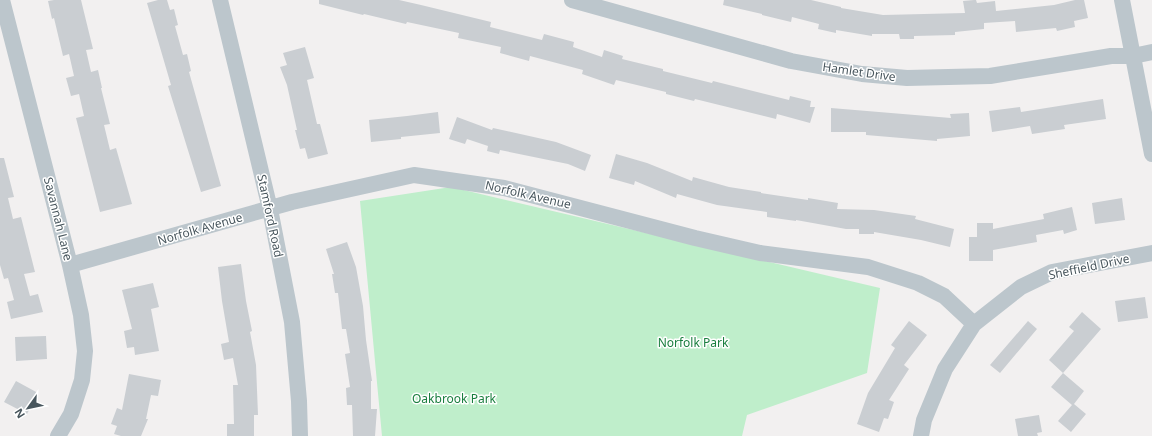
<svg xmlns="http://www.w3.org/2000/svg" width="1152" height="436" viewBox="0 0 1152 436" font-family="'Noto Sans',sans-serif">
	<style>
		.green { fill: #bfeecb }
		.building { fill: #caced2 }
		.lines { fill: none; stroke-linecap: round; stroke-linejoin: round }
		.minor { stroke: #bcc6cc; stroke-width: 16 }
		.labels { text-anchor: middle; stroke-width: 3; stroke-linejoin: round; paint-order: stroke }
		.street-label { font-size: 12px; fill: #48565d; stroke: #fff }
		.park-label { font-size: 12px; fill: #197e3e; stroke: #fff }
	</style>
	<rect width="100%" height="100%" fill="#f2f0f0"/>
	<path class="green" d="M451,187L880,288L867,373L747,415L742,436H382L360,201Z"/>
	<path class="building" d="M54,0H81L93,49L86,50L91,72L98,70L102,88H101L110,124L104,125L110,150L116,148L132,204L100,212L76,118L84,116L79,94L71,96L66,78L74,76L69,54L63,56L54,18L52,19L48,1Z
		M158,0H167L170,10L174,9L178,25L175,26L183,55L187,54L191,71L189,72L221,186L201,192L168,86L171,85L147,3Z
		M319,0H399L421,5L491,22L490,27L542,40L544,34L574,42L573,47L602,57L604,50L623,56L622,59L663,69V71L712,83L713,81L789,100L790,96L811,101L810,107H815L810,123L777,114L776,119L695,99L694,101L666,94V92L616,80L614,85L582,74L583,70L530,56L529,61L500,53L501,47L458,38L459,33L407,22L406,24L364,14L363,15L319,4Z
		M724,0H811L841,7V8L883,15L965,13L963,1L974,0H976L977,3L995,1L996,11L1054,5L1075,0H1084L1088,18L1074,21L1075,27L1057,31L1056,28L1016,32L1015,21L984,23V29L955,32V35L914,36V39H900L899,34H872V36L836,30V33L818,29L819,24L792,17L791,22L762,15V14L723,5Z
		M305,47L314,78L307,80L317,124H320L328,154L308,159L305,148L300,149L295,130H297L287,85L280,67L287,65L283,53Z
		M1103,99L1106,119L1064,125L1065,129L1032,134L1030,126L992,132L989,111L1020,107L1021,112Z
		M831,108L951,118L950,114L969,113L970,136L937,139V141L866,135V132H831Z
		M438,112L440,133L401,137V139L371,142L369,120L407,116Z
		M457,117L492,130L493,128L556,142L591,155L585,171L568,164L500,150L499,154L487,151L488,146L467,139L465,144L449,139Z
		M616,154L647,163L692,181L693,177L729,187L761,192V193L808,200V198L838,203L837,209L874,210L916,216L915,219L954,229L950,247L921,240L874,232V234H859V229H846L796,220V221L767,217V212L717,205L677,194L676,198L635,181L634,185L609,178Z
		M0,158H4L14,197L8,198L13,219L21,217L35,272L24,274L30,296L38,294L43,312L11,319L7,302L14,300L8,278L4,279L0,265Z
		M1122,198L1125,220L1095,224L1092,203Z
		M1072,207L1077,230L1064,234L1063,230L1036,235L1037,242L993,250V261H969V237H977V223H993V229L1044,219L1043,214Z
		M347,242L356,267L363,306L366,340L372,381H371V409H377L375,436H353L352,405H347L346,388L350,387L345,354L350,353L346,329H342L338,293H335L332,274H334L326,249Z
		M241,264L246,301L252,331L250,332L256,365L258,415H254V436H227V424H234L233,385H238L233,358L224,360L221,344L229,342L222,301L218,267Z
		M153,283L159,307L151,309L159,351L135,355L134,347L127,348L124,331L132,329L122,290Z
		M1145,297L1148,318L1118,322L1115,301Z
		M1082,312L1101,329L1063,373L1049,360L1074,331L1069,327Z
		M909,321L927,335L904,365L909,369L889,400L894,402L888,419L884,418L879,432L857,424L868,393L895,348L891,345Z
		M1028,321L1037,329L1000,373L990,365Z
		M46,336L47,359L16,361L15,337Z
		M1063,373L1084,391L1074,404L1086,414L1071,432L1058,421L1072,405L1051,387Z
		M129,374L161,380L158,396L151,395L146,419H148L141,436H121L114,434L117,426L111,424L117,408L122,410Z
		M16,381L38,393L27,414L4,402Z
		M1039,415L1042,432L1037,433L1038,436H1018L1015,419Z"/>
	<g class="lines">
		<path class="minor" d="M2,0L70,265L81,315L85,351L82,380L71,414L58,436
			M220,0L270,209L292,322L299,401L300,436
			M572,0L791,61L862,74L907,78L990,76L1075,62L1111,56H1133L1152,52
			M1122,0L1152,154
			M70,265L292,202L414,175L504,188L695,238L760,253L868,267L918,283L944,296L974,324
			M921,436L924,420L945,369L974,324L1021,287L1052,272L1152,253"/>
	</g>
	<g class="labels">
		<g class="street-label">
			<text transform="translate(859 72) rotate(8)" y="4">Hamlet Drive</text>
			<text transform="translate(528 195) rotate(13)" y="4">Norfolk Avenue</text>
			<text transform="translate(270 216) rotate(78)" y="4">Stamford Road</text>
			<text transform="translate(58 219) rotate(76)" y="4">Savannah Lane</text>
			<text transform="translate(200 229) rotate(-16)" y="4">Norfolk Avenue</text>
			<text transform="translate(1089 267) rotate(-12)" y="4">Sheffield Drive</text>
		</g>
		<g class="park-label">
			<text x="693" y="347">Norfolk Park</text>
			<text x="454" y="403">Oakbrook Park</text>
		</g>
	</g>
	<g transform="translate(28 408) rotate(237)" stroke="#ffffff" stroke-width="3" paint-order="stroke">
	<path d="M0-3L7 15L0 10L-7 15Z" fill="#48565d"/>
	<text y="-6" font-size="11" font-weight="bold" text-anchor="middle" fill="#48565d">N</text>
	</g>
</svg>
